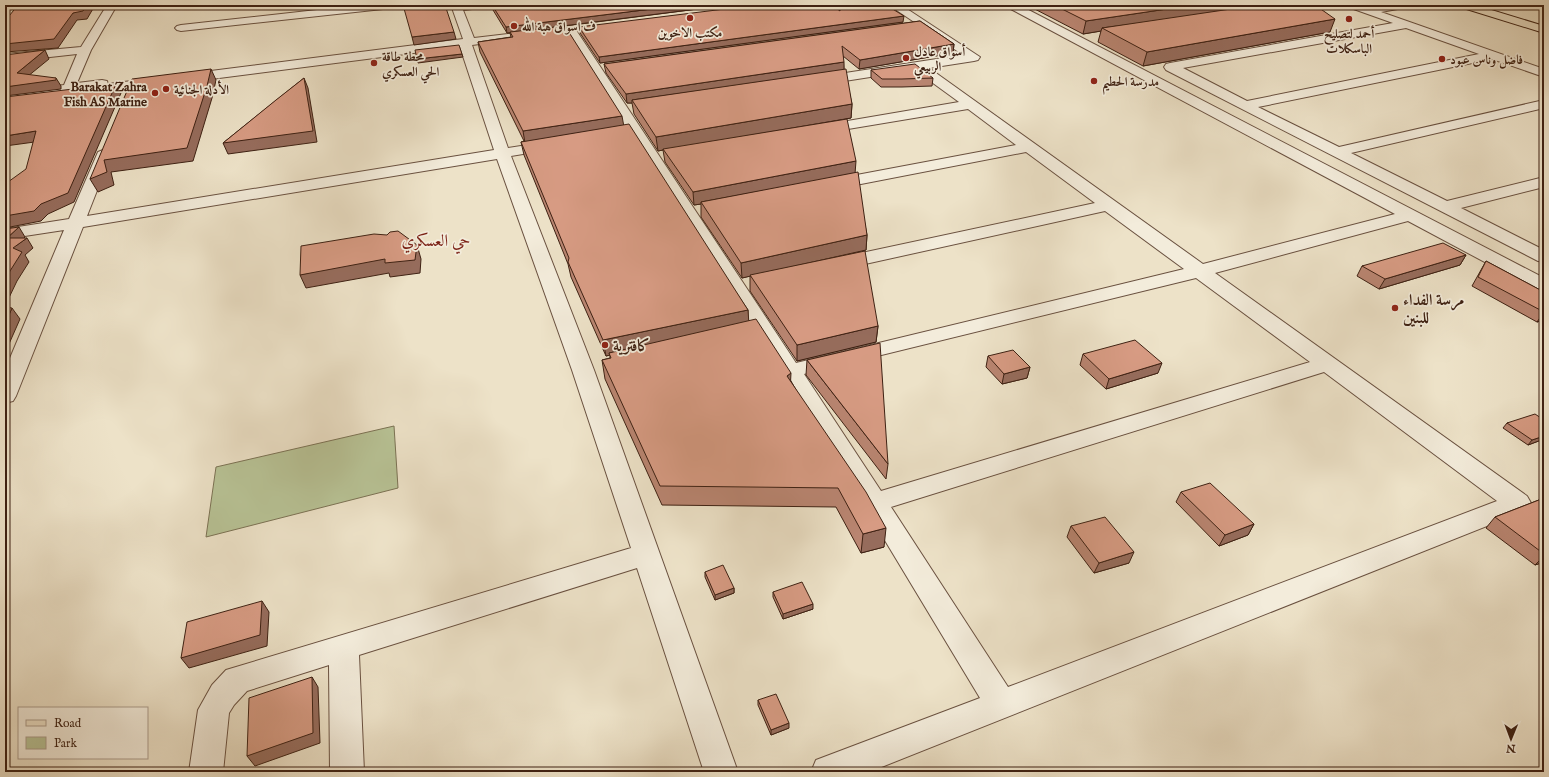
<svg xmlns="http://www.w3.org/2000/svg" width="1549" height="777" viewBox="0 0 1549 777" font-family="'IM FELL English',Amiri,serif">
	<style>
		.green { fill: #b8c396; stroke: #7b7254 }
		.lines { fill: none; stroke-linecap: round; stroke-linejoin: round }
		.minor-casing { stroke: #6a5140; stroke-width: 2 }
		.major-casing { stroke: #3e2113; stroke-width: 2 }
		.minor { fill: #f3ecdb; fill-rule: evenodd }
		.major { fill: #ede2c8; fill-rule: evenodd }
		.wall { fill: #b98571; stroke: #3e2113 }
		.shaded-wall { fill: #966c5c; stroke: #3e2113 }
		.building { fill: #d79b83; stroke: #3e2113 }
		.poi-dot { fill: #8f2418; stroke: #f3ecdb; stroke-width: 1.5 }
		.labels { text-anchor: middle; stroke-width: 3.5; stroke-linejoin: round; paint-order: stroke }
		.far-poi-label { font-size: 13px; font-weight: bold; fill: #3e2113; stroke: #f3ecdb; text-anchor: start }
		.poi-label { font-size: 16px; font-weight: bold; fill: #3e2113; stroke: #f3ecdb; text-anchor: start }
		.neighbourhood-label { font-size: 17px; fill: #7a1f14; stroke: #f3ecdb }
	</style>
	<rect width="100%" height="100%" fill="#ede2c8"/>
	<filter id="stains"><feTurbulence type="fractalNoise" baseFrequency=".005" numOctaves="4"/><feColorMatrix values="0 0 0 0 .2 0 0 0 0 .09 0 0 0 0 .02 0 0 0 .5 -.17"/></filter>
	<radialGradient id="worn" r=".72"><stop offset=".6" stop-color="#630" stop-opacity="0"/><stop offset="1" stop-color="#630" stop-opacity=".3"/></radialGradient>
	<path class="green" d="M394,426L398,488L206,537L216,467Z"/>
	<g class="lines">
		<g class="minor-casing">
			<path id="minor" d="M107,5H117L91,50L77,83L102,80L107,81L108,84L463,39L451,5H486L481,8L463,10L474,38L541,30L545,31L547,33L545,35L541,36L472,45L508,148L553,141L558,142L560,145L558,148L553,149L511,156L594,370L738,772H704L637,568L359,655L364,772H330L329,665L247,691L234,705L229,713L223,772H189L198,710L212,685L226,670L631,548L572,370L497,159L83,227L16,396L13,401L5,403V370L64,230L5,239V229L69,219L98,152L103,150L108,152L111,155L87,216L494,150L460,47L87,95L82,94L81,91L5,101V93L64,85L77,54L5,62V54L81,47Z
				M362,5H397L392,8L181,31L177,30L175,28L177,26L181,25Z
				M889,5H901L980,57L978,60L974,61L929,68L1203,264L1395,214L1007,7L1006,5H1019L1544,278V292L1537,290L1408,221L1215,273L1527,496L1531,503L1527,510L869,772H811L816,760L980,698L866,509L564,30L566,28H574L576,30L796,363L1184,269L1105,211L838,270L832,268L829,264L832,260L838,258L1095,203L1026,152L830,190L824,188L822,185L824,182L830,180L1016,145L968,109L818,134L813,133L811,130L813,127L818,126L959,102L915,70L819,85L814,84L813,81L814,78L819,77L963,55ZM1196,278L1310,362L881,491L804,374ZM1324,372L1497,501L1008,687L891,507Z
				M1347,5H1362L1369,7L1382,5H1408L1403,8L1381,12L1544,69V77L1492,59L1258,107L1339,147L1544,100V108L1351,153L1447,201L1544,177V187L1461,208L1544,250V262L1538,261L1166,70L1164,67L1166,64L1170,63L1393,23L1348,7ZM1406,28L1479,54L1247,101L1183,68Z"/>
		</g>
		<g class="major-casing">
			<path id="major" d="M1459,5H1475L1544,26V33L1460,7Z"/>
		</g>
		<use href="#minor" class="minor"/>
		<use href="#major" class="major"/>
	</g>
	<path class="wall" d="M490,5H729L565,26L623,125L748,310V321L791,381L884,547L861,553L836,507L662,505L605,379L602,360L610,358V355L606,356L571,277L568,264L524,155L521,142L524,141L480,52L478,42L511,37L510,33H507Z
		M1027,5H1315L1330,32L1143,66L1098,42L1101,31L1083,34Z
		M840,10L903,22L600,63L580,33L579,27Z
		M920,21L954,44L953,53L859,69L843,56L844,69L852,104L851,118L825,122L855,173L867,235L866,250L848,254L878,326L876,342L797,361L750,291V276L742,278L701,217V204L694,205L665,162L663,150L658,151L634,114L632,103H627L606,73L604,64Z
		M871,70L933,78L932,86L902,87H881L871,78Z
		M1466,255L1460,265L1379,289L1357,276L1362,266Z
		M1486,261L1544,292V320L1537,322L1472,286Z
		M1083,354L1158,373L1106,389L1080,365Z
		M988,356L1030,367L1027,378L1002,384L986,367Z
		M807,360L888,464L886,479L806,375Z
		M1544,420V439L1528,445L1503,428L1507,423Z
		M1181,492L1254,524L1248,535L1219,546L1176,502Z
		M1544,498V562L1535,565L1486,528L1495,517Z
		M1071,526L1129,563L1094,573L1067,537Z
		M705,572L734,588V593L715,600L705,577Z
		M773,592L813,609L783,619L773,597Z
		M758,700L789,728L771,735L758,705Z"/>
	<path class="shaded-wall" d="M5,5H13L5,16Z
		M87,5H99L98,7H94L87,19L77,20L58,48L5,52V44L73,13Z
		M684,5H729L507,33L506,27Z
		M1194,5H1277L1102,28L1101,31L1083,34L1086,21Z
		M904,16L903,22L600,63L599,57Z
		M1335,19L1330,32L1143,66L1147,52Z
		M454,32L456,39L414,45L412,37Z
		M954,44L953,53L859,69L860,60Z
		M45,50L49,59L22,81L17,73Z
		M462,54L463,57L418,63L417,59Z
		M844,62V71L632,100V103H627L626,94Z
		M211,69L216,80L212,98L193,161L111,172L114,185L98,192L90,179L104,160Z
		M56,78L61,86V89L5,96V87Z
		M304,78L308,88L317,142L228,154L223,143Z
		M116,84L121,93L74,202L48,214L41,221L5,228V216Z
		M852,104L851,118L664,150L663,149V150L658,151L656,137Z
		M622,116L624,127L525,143L523,131Z
		M36,131L42,141L5,146V136Z
		M856,161L855,174L701,202V204L694,205L693,192Z
		M19,227L25,237L17,245L27,238L33,248L25,255L29,262L17,281L5,306V280L7,238Z
		M867,235L866,250L742,278L741,263Z
		M417,245L421,259L420,273L390,277L389,273L306,288L300,275Z
		M1466,255L1460,265L1379,289L1385,279Z
		M12,308L20,319L5,353V324Z
		M748,310L749,325L609,353L610,355L606,356L603,340Z
		M1544,312V320L1537,322Z
		M878,326L876,342L797,361V345Z
		M1162,363L1158,373L1106,389L1109,379Z
		M1030,367L1027,378L1002,384L1004,374Z
		M791,373L790,392L787,376Z
		M1544,436V439L1528,445L1532,440Z
		M1254,524L1248,535L1219,546L1225,535Z
		M886,528L884,547L861,553L863,534Z
		M1134,552L1129,563L1094,573L1099,563Z
		M1544,556V562L1535,565Z
		M734,588V593L715,600V595Z
		M262,601L269,612L267,646L189,668L181,658Z
		M813,604V609L783,619V614Z
		M312,677L318,687L320,743L255,766L247,756Z
		M789,723V728L771,735V730Z"/>
	<path class="building" d="M18,5H87L83,11L73,13L54,39L5,44V21Z
		M403,5H445L454,32L412,37Z
		M492,5H684L506,27Z
		M757,5H832L840,11V5H886L904,16L599,57L579,27Z
		M1054,5H1194L1086,21Z
		M1258,5H1315L1335,19L1147,52L1102,28Z
		M920,21L954,44L860,60L842,46L844,62L626,94L604,64Z
		M565,26L622,116L523,131L478,42L513,37L510,32Z
		M459,45L462,54L417,59L415,50Z
		M45,50L17,73L56,78V80L5,87V55Z
		M915,64L933,78L902,79H882L871,70Z
		M211,69L207,86L187,148L104,160L107,172L90,179L132,79Z
		M846,69L852,104L656,137L632,100Z
		M304,78L313,131L223,143L276,100Z
		M116,84L68,193L41,204L34,211L5,216V183L8,182L26,169L36,131L5,136V97Z
		M847,119L856,161L693,192L663,149Z
		M629,124L748,310L603,340L568,262L569,258L521,142Z
		M858,172L867,235L741,263L701,202Z
		M19,227L7,238H27L13,248L22,252L10,271L5,280V229Z
		M398,231L417,245L415,260L385,263V259L300,275L301,246L374,234L387,235L390,232Z
		M1443,243L1466,255L1385,279L1362,266Z
		M865,251L878,326L797,345L750,275Z
		M1486,261L1544,292V312L1478,277Z
		M5,307L12,308L5,324Z
		M756,319L791,373L787,376L866,492L886,528L863,534L838,488L660,486L602,360L611,358L609,353Z
		M1135,340L1162,363L1109,379L1083,354Z
		M880,343L888,464L807,360Z
		M1013,350L1030,367L1004,374L988,356Z
		M1535,414L1544,420V436L1532,440L1507,423Z
		M1210,483L1254,524L1225,535L1181,492Z
		M1544,498V554L1495,517Z
		M1105,517L1134,552L1099,563L1071,526Z
		M723,565L734,588L715,595L705,572Z
		M802,582L813,604L783,614L773,592Z
		M262,601L260,635L181,658L187,622Z
		M312,677L313,733L247,756L249,698Z
		M776,694L789,723L771,730L758,700Z"/>
	<g class="poi-dot">
		<circle cx="690" cy="18" r="4"/>
		<circle cx="1349" cy="19" r="4"/>
		<circle cx="514" cy="26" r="4"/>
		<circle cx="906" cy="58" r="4"/>
		<circle cx="1442" cy="59" r="4"/>
		<circle cx="374" cy="63" r="4"/>
		<circle cx="1094" cy="81" r="4"/>
		<circle cx="166" cy="89" r="4"/>
		<circle cx="155" cy="93" r="4"/>
		<circle cx="1395" cy="308" r="4"/>
		<circle cx="605" cy="345" r="4"/>
	</g>
	<g class="labels">
		<g class="far-poi-label">
			<text x="522" y="31">ف اسواق هبة الله</text>
			<text x="690" y="37" text-anchor="middle">مكتب الاخوين</text>
			<text x="1349" y="38" text-anchor="middle">أحمد لتصليح<tspan x="1349" dy="15">الباسكلات</tspan></text>
			<text x="914" y="56">أسواق عادل<tspan x="914" dy="15">الربيعي</tspan></text>
			<text x="382" y="61">محطة طاقة<tspan x="382" dy="15">الحي العسكري</tspan></text>
			<text x="1450" y="64">فاضل وناس عبود</text>
			<text x="1102" y="86">مدرسة الحطيم</text>
			<text x="147" y="91" text-anchor="end">Barakat Zahra<tspan x="147" dy="15">Fish AS Marine</tspan></text>
			<text x="174" y="94">الأدلة الجنائية</text>
		</g>
		<g class="poi-label">
			<text x="1403" y="305">مرسة الفداء<tspan x="1403" dy="18">للبنين</tspan></text>
			<text x="613" y="351">كافترية</text>
		</g>
		<g class="neighbourhood-label">
			<text x="436" y="246">حي العسكري</text>
		</g>
	</g>
	<rect width="1549" height="777" fill="none" stroke="#ede2c8" stroke-width="20"/>
	<rect x="6" y="6" width="1537" height="765" fill="none" stroke="#3e2113" stroke-width="2"/>
	<rect x="10" y="10" width="1529" height="757" fill="none" stroke="#3e2113"/>
	<rect x="18" y="707" width="130" height="52" fill="#f3ecdb" stroke="#ab9b8b"/>
	<rect x="26" y="720" width="20" height="6" fill="#ede2c8" stroke="#ab9b8b"/>
	<text x="54" y="727" font-size="12" fill="#3e2113">Road</text>
	<rect x="26" y="737" width="20" height="12" fill="#b8c396" stroke="#ab9b8b"/>
	<text x="54" y="747" font-size="12" fill="#3e2113">Park</text>
	<g transform="translate(1511 739) rotate(181)" stroke="#f3ecdb" stroke-width="3" paint-order="stroke">
	<path d="M0-3L7 15L0 10L-7 15Z" fill="#3e2113"/>
	<text y="-6" font-size="11" font-weight="bold" text-anchor="middle" fill="#3e2113">N</text>
	</g>
	<rect width="100%" height="100%" filter="url(#stains)"/>
	<rect width="100%" height="100%" fill="url(#worn)"/>
</svg>
